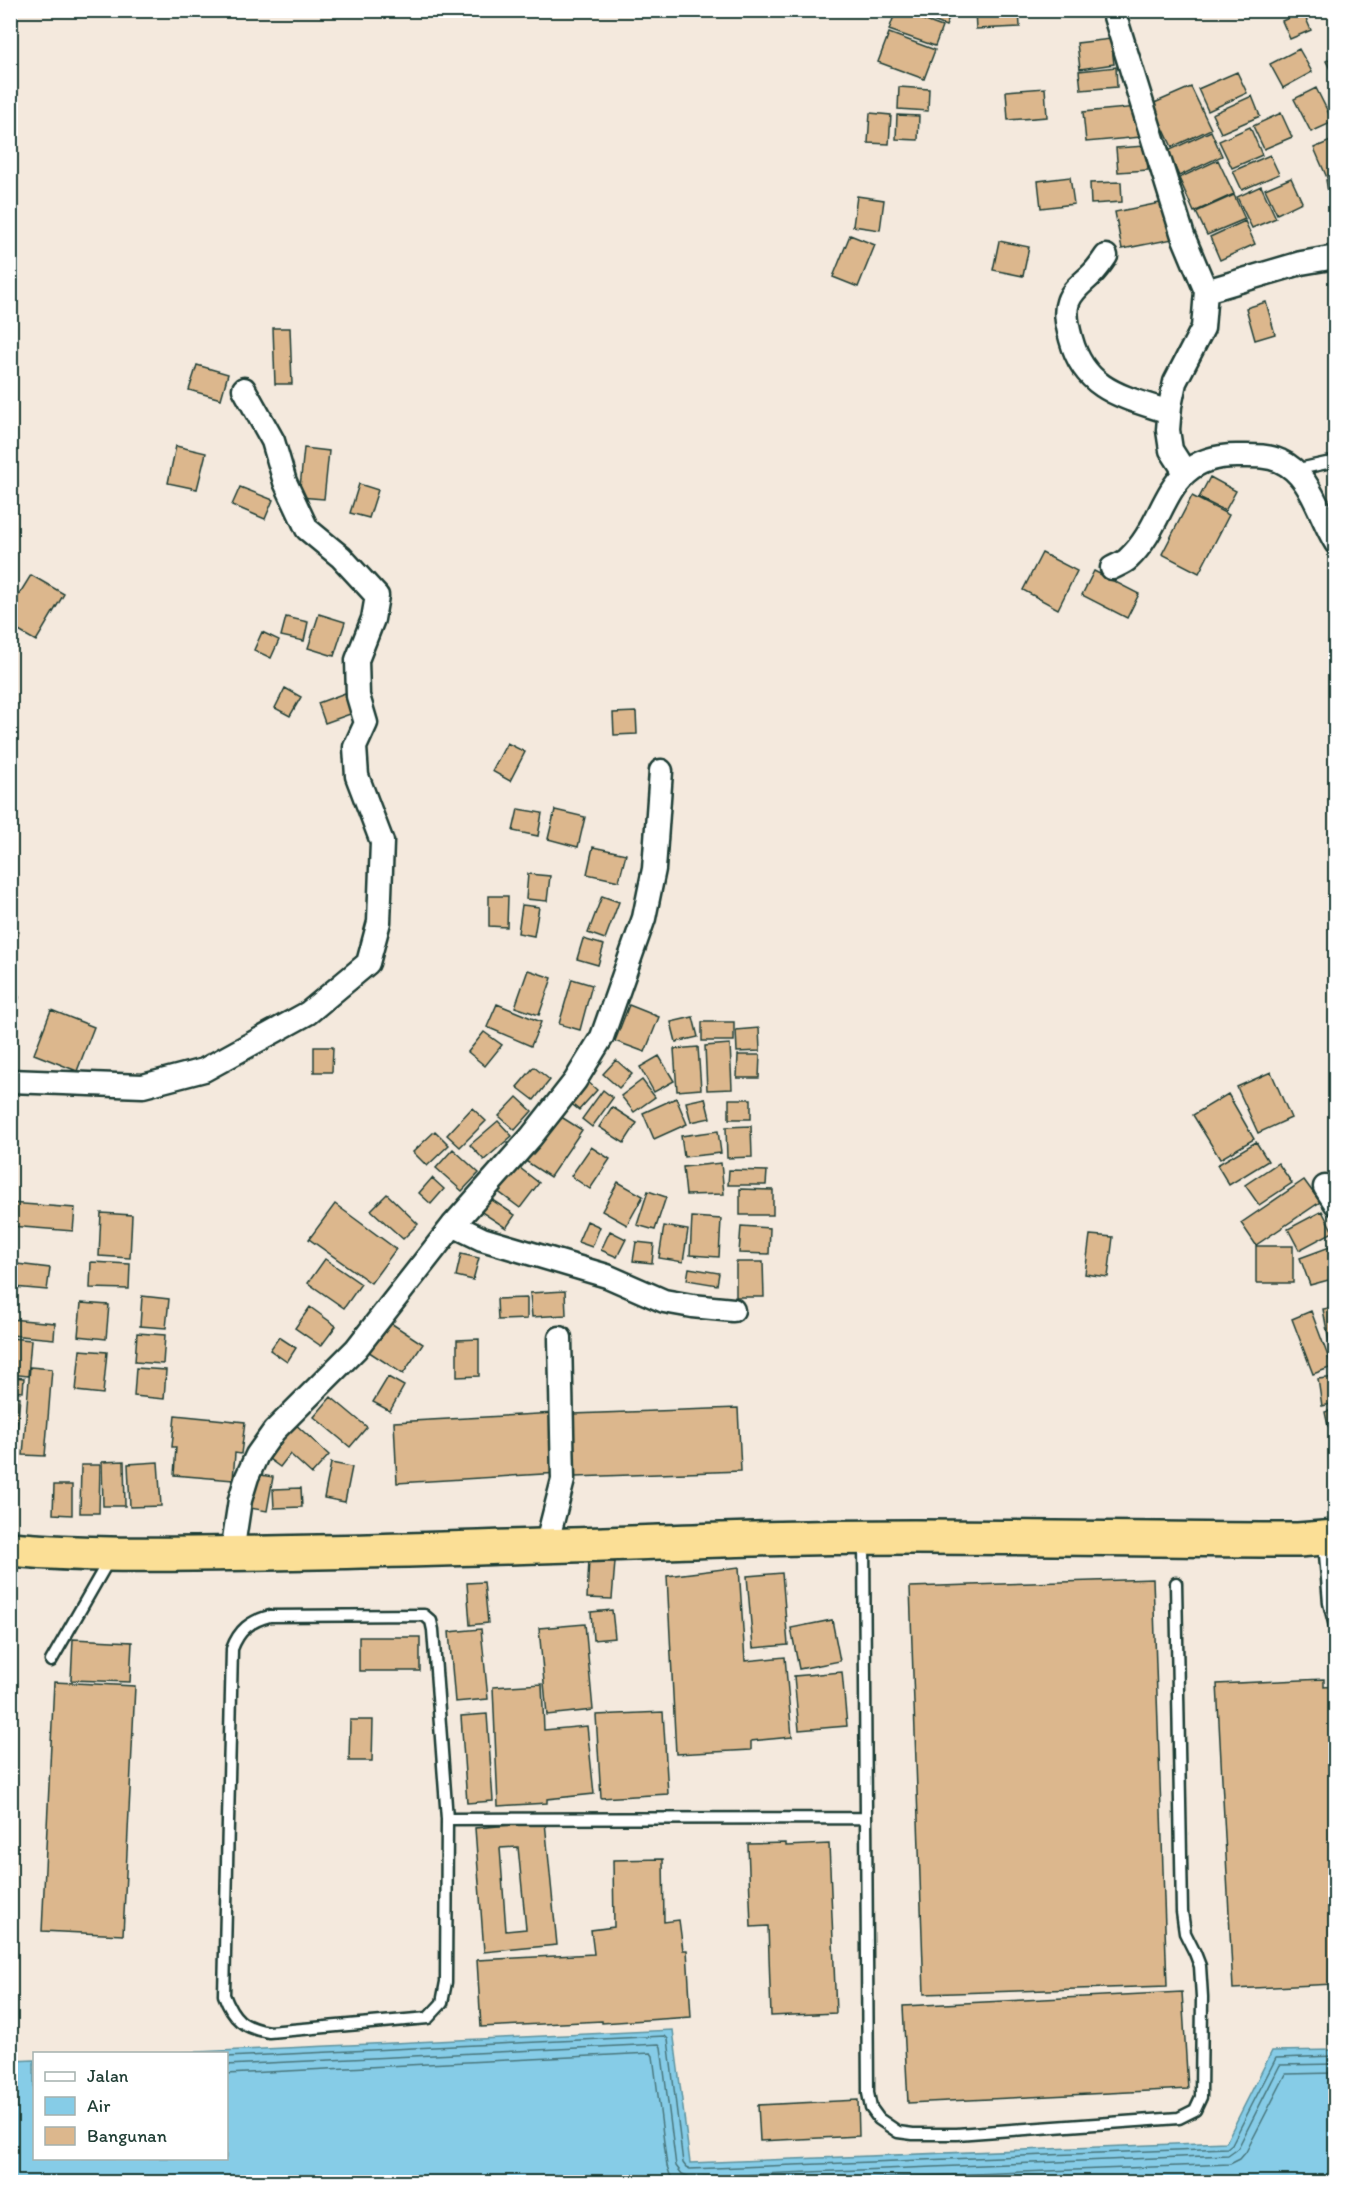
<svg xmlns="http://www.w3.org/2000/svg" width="1346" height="2193" viewBox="0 0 1346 2193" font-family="Itim,sans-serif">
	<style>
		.water { fill: #86cce7; stroke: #5d939f; stroke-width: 1.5 }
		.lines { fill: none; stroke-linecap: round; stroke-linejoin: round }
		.shore { stroke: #48767c; stroke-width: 1.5 }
		.building { fill: #dcb78d; stroke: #1f3d34; stroke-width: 1.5; fill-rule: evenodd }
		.service-casing { stroke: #1f3d34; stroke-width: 15 }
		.minor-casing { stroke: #1f3d34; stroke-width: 27 }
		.trunk-casing { stroke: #1f3d34; stroke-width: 38 }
		.service { stroke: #fff; stroke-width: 10 }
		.minor { stroke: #fff; stroke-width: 22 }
		.trunk { stroke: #fbdf96; stroke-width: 33 }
	</style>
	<rect width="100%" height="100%" fill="#f4e9dd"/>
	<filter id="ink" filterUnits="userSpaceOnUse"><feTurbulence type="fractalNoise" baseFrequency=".0167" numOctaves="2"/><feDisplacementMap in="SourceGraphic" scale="12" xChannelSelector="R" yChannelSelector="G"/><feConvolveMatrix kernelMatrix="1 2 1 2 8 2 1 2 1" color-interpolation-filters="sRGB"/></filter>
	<g filter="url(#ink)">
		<path class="water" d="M673,2030L690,2163L1226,2142L1272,2051L1335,2050V2182H11V2061L34,2060V2158H226V2054L175,2053Z"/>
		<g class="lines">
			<path class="shore" d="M226,2057L665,2036L668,2039L683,2163L686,2167L690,2169L1227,2148L1232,2144L1276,2058L1336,2056
				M226,2065L659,2044L661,2047L676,2166L682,2174L690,2177L1228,2155L1238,2148L1280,2065L1336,2064
				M226,2074L651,2053L653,2056L667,2166L670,2175L679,2182
				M768,2182L1230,2164L1240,2159L1246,2152L1286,2074L1336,2073"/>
		</g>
		<path class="building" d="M896,10L942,27L935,46L889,30Z
			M904,10H952L946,26Z
			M975,10H1019L1020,27L976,29Z
			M1303,12L1311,30L1290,39L1282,21Z
			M889,33L935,50L924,79L878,62Z
			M1111,39L1114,64L1080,69L1077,43Z
			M1299,49L1312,72L1283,88L1270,64Z
			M1336,56V80L1326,61Z
			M1116,67L1117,87L1081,90L1079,71Z
			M1237,72L1247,93L1208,111L1198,89Z
			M899,87L929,89L928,111L898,109Z
			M1191,87L1211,129L1172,147L1152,104Z
			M1045,88L1047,117L1008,120L1006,91Z
			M1316,88L1333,122L1311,132L1294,99Z
			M1252,96L1260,116L1221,133L1212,114Z
			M1138,107L1141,137L1086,142L1083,112Z
			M870,113L891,115L889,144L868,143Z
			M1281,113L1292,137L1264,149L1253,126Z
			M897,115L919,116L918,140L896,139Z
			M1250,127L1262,155L1232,168L1219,141Z
			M1211,131L1222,156L1179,176L1168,151Z
			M1335,139L1336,176L1328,180L1314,148Z
			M1146,146L1148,170L1118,172L1116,148Z
			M1270,155L1279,174L1242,190L1233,171Z
			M1218,160L1234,194L1194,212L1179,178Z
			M1070,177L1074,204L1041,208L1038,181Z
			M1291,178L1302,202L1277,214L1265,189Z
			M1336,179V208L1331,209L1326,180Z
			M1121,182L1122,202L1091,204L1090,183Z
			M1261,186L1276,218L1252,228L1237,197Z
			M1234,195L1245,219L1207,235L1196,212Z
			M857,196L884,200L880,230L853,226Z
			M1165,202L1173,239L1122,249L1115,212Z
			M1245,221L1255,244L1220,260L1210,237Z
			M850,235L875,245L858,287L833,277Z
			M999,241L1029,247L1023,276L993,270Z
			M1266,302L1275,334L1255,340L1246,308Z
			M273,328H290L292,384H275Z
			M197,365L228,374L221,399L189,390Z
			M176,446L206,453L197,489L168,483Z
			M304,448L329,451L324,499L299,497Z
			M1210,477L1236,491L1225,511L1199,498Z
			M359,484L378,490L369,518L350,513Z
			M240,487L273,500L265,519L232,505Z
			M1192,496L1229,515L1199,573L1162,554Z
			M1042,553L1077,571L1058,609L1023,590Z
			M1094,571L1139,594L1127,618L1082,595Z
			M31,575L64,594L36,641L10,626V609Z
			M319,614L345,622L334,656L308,648Z
			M286,617L308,622L304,641L281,636Z
			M262,632L279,640L271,658L254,650Z
			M285,688L301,697L290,716L275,708Z
			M345,693L353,713L325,723L318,703Z
			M636,712L637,734L614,735L613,713Z
			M507,743L525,752L510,781L492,771Z
			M518,809L542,813L538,836L513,831Z
			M555,810L585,817L578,847L548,839Z
			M593,847L626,854L619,881L587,874Z
			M528,874L550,876L547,901L526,899Z
			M489,896H508L507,927L489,926Z
			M602,896L619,902L605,939L588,933Z
			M522,905L539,907L534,936L518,933Z
			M10,929L19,932L10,956Z
			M583,939L604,945L598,965L577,959Z
			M528,970L552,978L539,1015L515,1007Z
			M572,979L592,985L580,1030L559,1024Z
			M10,995L19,997L10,1034Z
			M497,1004L541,1022L531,1046L487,1027Z
			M629,1005L659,1017L645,1052L615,1041Z
			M51,1010L94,1027L77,1071L34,1054Z
			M693,1017L698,1037L676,1042L671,1022Z
			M702,1022H734V1041H702Z
			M759,1028L760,1051L737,1052L736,1030Z
			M484,1032L502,1045L485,1066L468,1052Z
			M730,1044L732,1089L707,1090L705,1046Z
			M314,1047H333L332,1072H314Z
			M698,1047L701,1089L677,1091L674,1049Z
			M738,1055H760L759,1078H737Z
			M659,1056L674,1081L654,1092L640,1067Z
			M616,1060L632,1074L619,1088L603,1074Z
			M534,1067L550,1080L534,1100L517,1087Z
			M1271,1072L1291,1118L1258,1133L1237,1087Z
			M642,1080L655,1097L634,1112L621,1096Z
			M587,1081L597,1090L579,1110L569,1102Z
			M603,1090L613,1098L592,1127L582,1119Z
			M1228,1094L1254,1139L1220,1159L1193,1115Z
			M517,1097L532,1111L515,1130L499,1116Z
			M676,1098L687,1124L654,1139L643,1113Z
			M705,1098L710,1118L691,1122L686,1102Z
			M729,1099H751V1119H729Z
			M612,1107L637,1123L624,1143L599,1127Z
			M472,1108L486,1121L460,1147L447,1135Z
			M555,1113L582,1130L550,1177L524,1160Z
			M498,1121L512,1136L484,1160L470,1145Z
			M751,1126L752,1157L727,1158L726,1127Z
			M435,1131L449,1145L427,1166L413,1152Z
			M718,1131L721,1153L684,1157L681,1136Z
			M1256,1142L1268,1161L1229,1185L1217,1165Z
			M591,1147L610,1159L590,1189L571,1176Z
			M453,1149L479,1173L462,1191L436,1168Z
			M511,1161L539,1183L520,1208L492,1187Z
			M721,1163L724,1194L686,1195L683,1167Z
			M1278,1163L1292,1183L1259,1205L1245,1185Z
			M729,1170L767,1171L766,1185H728Z
			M432,1178L444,1189L431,1204L419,1193Z
			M1304,1180L1320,1202L1256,1245L1241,1223Z
			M618,1182L643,1196L627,1225L602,1211Z
			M740,1189L773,1190V1215H740Z
			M648,1191L666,1197L655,1230L637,1225Z
			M387,1194L418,1224L403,1239L371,1210Z
			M486,1196L515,1215L506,1228L477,1209Z
			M10,1203L75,1208L73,1231L10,1226Z
			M335,1204L396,1249L371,1283L309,1239Z
			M1322,1211L1333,1232L1299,1250L1288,1229Z
			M101,1213L132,1215L130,1258L99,1256Z
			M692,1217L721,1219L719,1257L690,1255Z
			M587,1221L600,1227L592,1247L578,1242Z
			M664,1226L688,1230L683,1262L659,1258Z
			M741,1226L770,1228L769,1254L739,1253Z
			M610,1231L626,1239L617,1257L601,1250Z
			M1090,1235L1113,1237L1108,1277L1085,1274Z
			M636,1242L654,1244L652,1263L633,1261Z
			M1335,1245L1336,1278L1310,1285L1300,1258Z
			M1256,1246H1293V1283H1256Z
			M461,1254L479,1258L473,1280L456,1276Z
			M325,1259L361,1284L344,1308L308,1283Z
			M91,1262L130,1264L129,1289L90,1288Z
			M736,1262H763L764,1297H736Z
			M17,1264L50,1268L47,1290L14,1287Z
			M689,1268L719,1273L717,1285L687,1280Z
			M565,1291L566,1315L532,1317L530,1293Z
			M142,1296L169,1299L166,1328L140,1326Z
			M527,1298V1319L498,1320L497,1299Z
			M81,1303L109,1305L106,1339L78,1336Z
			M310,1307L336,1326L321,1346L295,1328Z
			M1335,1307L1336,1369H1334L1323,1309Z
			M1311,1311L1332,1367L1313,1374L1292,1319Z
			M383,1318L423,1344L403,1374L363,1348Z
			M10,1319L55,1323L54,1339L10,1335Z
			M137,1333L165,1335L163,1364L135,1362Z
			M279,1337L296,1348L287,1362L270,1350Z
			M10,1338L31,1340L28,1376L10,1374Z
			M479,1339V1376L457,1377V1340Z
			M80,1350L107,1352L103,1394L76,1391Z
			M30,1367L52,1369L45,1456L23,1455Z
			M136,1368L166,1370L164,1399L134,1396Z
			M10,1377L24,1378L23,1392L10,1391Z
			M388,1377L404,1386L390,1411L373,1402Z
			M1336,1377V1403L1322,1406L1318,1379Z
			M10,1396L20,1397L17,1430L10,1429Z
			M331,1397L367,1427L350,1447L314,1417Z
			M738,1408L741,1471L575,1477L573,1414Z
			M1336,1409V1424L1328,1426L1325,1412Z
			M556,1413L560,1473L397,1483L394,1422Z
			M175,1415L245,1422L241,1454L235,1453L233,1480L174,1475L176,1447H172Z
			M293,1422L329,1455L312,1474L290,1454L280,1467L265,1456Z
			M1336,1428V1454L1330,1429Z
			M10,1452L16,1453L12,1497H10Z
			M124,1461L125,1506H103L102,1462Z
			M158,1462L161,1506L130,1507L128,1464Z
			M331,1463L352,1467L345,1502L324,1498Z
			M81,1465H100L99,1513H80Z
			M255,1474L273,1477L267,1511L250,1508Z
			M54,1485H72V1515L53,1514Z
			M301,1488L302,1507L274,1508L273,1489Z
			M589,1560L615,1562L612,1599L587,1598Z
			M739,1567L745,1661L785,1657L792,1737L751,1741V1750L676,1754L667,1576Z
			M782,1573L788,1645L753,1648L747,1576Z
			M1153,1579L1167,1986L924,1994L910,1587Z
			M484,1582L488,1623L470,1625L467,1583Z
			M612,1610L615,1638L593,1640L591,1612Z
			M832,1620L840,1661L799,1669L791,1628Z
			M585,1624L593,1710L547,1715L539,1628Z
			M481,1629L488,1699L455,1702L449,1632Z
			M359,1637H420V1671H359Z
			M73,1639L132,1642L130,1682L71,1680Z
			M842,1672L847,1726L799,1730L794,1676Z
			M1324,1679V1687L1336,1686V1991H1334V1984L1233,1989L1217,1684Z
			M54,1682L135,1686L123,1935L42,1931Z
			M542,1684L544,1730L587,1726L594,1794L547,1799V1803L498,1806L493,1687Z
			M663,1712L668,1794L601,1798L596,1715Z
			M487,1714L493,1801L467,1803L461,1716Z
			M350,1720H373L372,1761H349Z
			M545,1822L557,1945L484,1952L475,1828ZM518,1847L526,1929L506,1931L500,1848Z
			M786,1843V1846L829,1844L836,2013L771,2016L768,1926L751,1927L748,1844Z
			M663,1859L664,1922L679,1920L683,1950H687L691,2017L602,2023V2021L481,2027L477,1960L594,1954L591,1930L614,1927L613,1860Z
			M1182,1992L1188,2089L908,2103L903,2006Z
			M858,2100L859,2136L760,2141L758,2105Z"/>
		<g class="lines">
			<g class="service-casing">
				<path id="service" d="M1294,470L1336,461
					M864,1540L868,2093L871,2108L879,2119L898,2132L913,2134H957L1179,2118L1195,2110L1201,2097L1202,1997L1200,1966L1195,1953L1185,1933L1182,1912L1176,1583
					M1324,1542L1329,1603L1336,1630
					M424,1615L431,1621L433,1630L447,1819L446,1982L442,2003L428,2018L269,2032C243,2028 233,2019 224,1995L232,1649C239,1630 250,1621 270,1616Z
					M51,1661L110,1558
					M447,1819L865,1818"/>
			</g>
			<g class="minor-casing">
				<path id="minor" d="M1113,10L1183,236L1206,291L1203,328L1175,382L1170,406L1168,430L1171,450L1185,472
					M1106,256C1102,262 1097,269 1092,274C1083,283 1072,290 1068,302C1064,313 1068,328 1071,339C1085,391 1124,397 1169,412
					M1206,291L1301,263L1336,257
					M1112,568C1117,565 1124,563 1128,559C1171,519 1161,455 1238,456C1252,456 1267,455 1280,461C1311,474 1319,516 1336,543
					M10,1081L143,1086L204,1070L308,1013L368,963L379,922L382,842L357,776L355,747L366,723L358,696L357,660L373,619L377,596L341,557L307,529L285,482L273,441L244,389
					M1325,1187L1336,1204
					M453,1225L482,1239L607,1276L664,1301L692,1306L733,1310
					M546,1546L563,1480L560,1338
					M232,1553L240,1500L247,1477L257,1455L274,1431L356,1349L453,1225L531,1137L575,1081L602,1037L644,918L654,869L661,771"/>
			</g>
			<g class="trunk-casing">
				<path id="trunk" d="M10,1549C96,1557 184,1554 269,1553C420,1551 571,1545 722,1540C914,1533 1106,1540 1298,1540L1336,1537"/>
			</g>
			<use href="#service" class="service"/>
			<use href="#minor" class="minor"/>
			<use href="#trunk" class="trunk"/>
		</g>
	</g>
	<rect width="1346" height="2193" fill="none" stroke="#fff" stroke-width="36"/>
	<rect x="18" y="18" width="1310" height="2157" fill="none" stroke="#1f3d34" stroke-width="2" filter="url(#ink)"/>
	<rect x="33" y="2052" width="195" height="108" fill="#ffffff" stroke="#a5b1ae" stroke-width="1.5"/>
	<rect x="45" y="2072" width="30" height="9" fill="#ffffff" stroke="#a5b1ae" stroke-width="1.5"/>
	<text x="87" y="2082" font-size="18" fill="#1f3d34">Jalan</text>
	<rect x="45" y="2097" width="30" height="18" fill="#86cce7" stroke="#a5b1ae" stroke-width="1.5"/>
	<text x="87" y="2112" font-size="18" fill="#1f3d34">Air</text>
	<rect x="45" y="2127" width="30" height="18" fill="#dcb78d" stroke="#a5b1ae" stroke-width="1.5"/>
	<text x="87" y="2142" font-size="18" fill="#1f3d34">Bangunan</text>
</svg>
